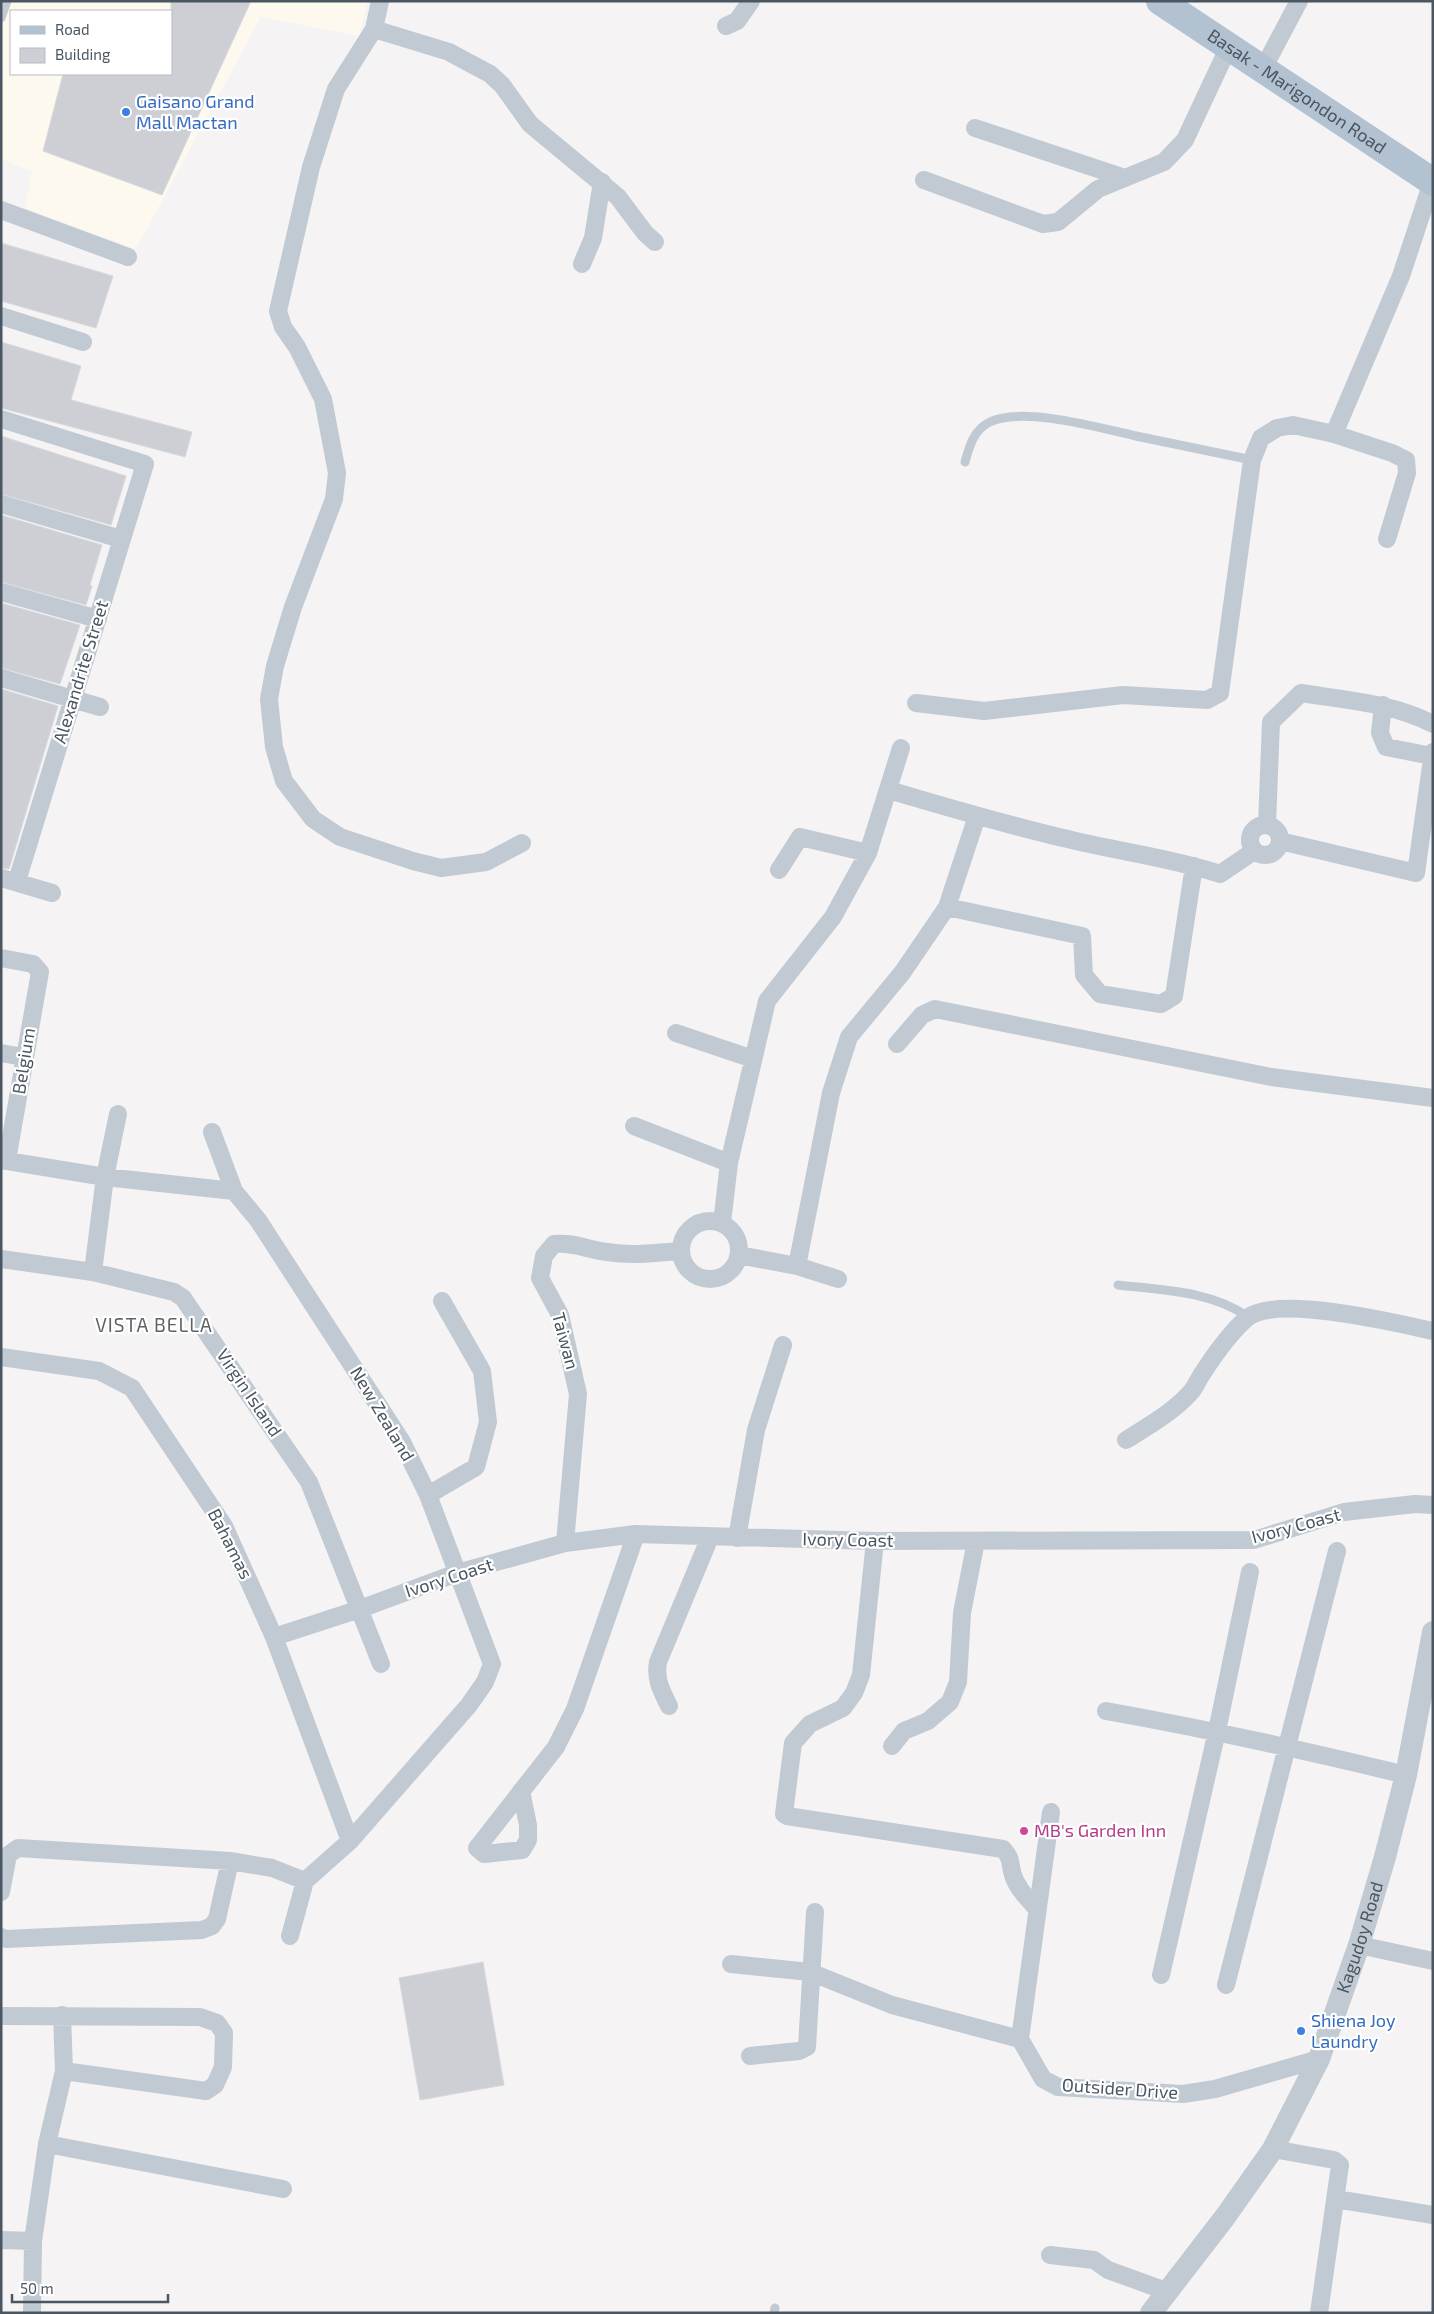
<svg xmlns="http://www.w3.org/2000/svg" width="1434" height="2314" viewBox="0 0 1434 2314" font-family="'Exo 2',sans-serif">
	<style>
		.commercial { fill: #fdf9ef; fill-rule: evenodd }
		.building { fill: #cdcfd5; stroke: #d7d9de }
		.lines { fill: none; stroke-linecap: round; stroke-linejoin: round }
		.service { stroke: #c1cad2; stroke-width: 9 }
		.minor { stroke: #c1cad2; stroke-width: 18 }
		.tertiary { stroke: #c1cad2; stroke-width: 22 }
		.primary { stroke: #b3c2d1; stroke-width: 28 }
		.shop-dot { fill: #3f7fe0; stroke: #fff; stroke-width: 2 }
		.hotel-dot { fill: #d1479c; stroke: #fff; stroke-width: 2 }
		.labels { text-anchor: middle; stroke-width: 4.5; stroke-linejoin: round; paint-order: stroke }
		.street-label { font-size: 18px; fill: #4a5661; stroke: #fff }
		.shop-label { font-size: 18px; fill: #366cbe; stroke: #fff; text-anchor: start }
		.hotel-label { font-size: 18px; fill: #b23c85; stroke: #fff; text-anchor: start }
		.neighbourhood-label { font-size: 19px; letter-spacing: 1px; fill: #5f6368; stroke: #fff }
	</style>
	<rect width="100%" height="100%" fill="#f5f3f3"/>
	<path class="commercial" d="M1,1H368L359,36L261,17L136,249L25,208L32,171L1,159ZM11,11H171V74H11Z"/>
	<path class="building" d="M171,1H251L162,195L43,151L63,74H171Z
		M1,243L113,276L96,328L1,301Z
		M1,342L81,366L71,400L192,432L185,457L1,408Z
		M1,436L126,476L111,525L1,494Z
		M1,515L102,545L90,585L92,586L86,605L1,582Z
		M1,603L80,625L60,684L1,668Z
		M1,689L58,706L9,869L1,868Z
		M483,1962L504,2085L420,2100L399,1978Z"/>
	<g class="lines">
		<path class="service" d="M1,18L7,1
			M965,462C969,447 974,429 990,422C1023,406 1100,428 1136,436C1175,444 1213,452 1252,460
			M1118,1285C1162,1290 1212,1291 1248,1317
			M774,2313L775,2308"/>
		<path class="minor" d="M380,1L374,29L336,89L311,167L278,311L283,327L297,347L323,399L337,473L334,499L293,607L275,666L269,699L274,747L284,781L313,819L340,837L413,861L441,868L486,862L522,843
			M726,26L737,21L751,1
			M374,29L449,52L490,74L502,85L530,124L618,197L645,233L655,242
			M1263,69L1299,1
			M975,128L1125,178
			M924,180L1043,224L1058,222L1098,189L1164,162L1185,140L1229,46
			M1,210L128,257
			M582,264L593,238L602,182
			M1,316L83,342
			M1,419L145,464L17,881
			M1334,434L1401,276L1432,182
			M1,504L121,539
			M1,592L98,619
			M1,678L100,707
			M916,703L984,711L1123,695L1207,700L1220,693L1252,460L1261,438L1277,428L1293,425L1334,434L1392,453L1406,460L1407,473L1387,539
			M1383,705L1380,733L1386,747L1432,756
			M889,790C950,808 1010,826 1072,840C1121,852 1172,858 1220,874L1254,851
			M1267,825L1271,722L1301,693C1346,700 1392,703 1433,724
			M1250 840a15 15 0 1 1 30 0a15 15 0 1 1-30 0Z
			M1280,841L1416,873L1433,752
			M779,870L800,837L868,853
			M1,878L52,893
			M947,907L1082,936L1084,975L1100,994L1161,1004L1174,996L1194,866
			M1,958L33,964L40,972L7,1160
			M676,1033L753,1059
			M897,1044L922,1015L935,1009L1271,1077L1433,1098
			M1,1053L24,1057
			M634,1126L729,1163L722,1223
			M212,1132L234,1191L258,1220L402,1442L428,1495L492,1664L485,1682L469,1705L350,1841L305,1881L290,1936
			M1,1160L105,1177L234,1191
			M729,1163L767,1001L833,917L868,853L901,748
			M681 1250a29 29 0 1 1 58 0a29 29 0 1 1-58 0Z
			M739,1255L797,1266
			M1,1259L93,1272L174,1292L183,1298L309,1482L381,1664
			M93,1272L105,1177L118,1114
			M838,1279L797,1266L831,1093L849,1037L902,973L947,907L977,816
			M1,1357L99,1371L132,1388L224,1526L274,1637L350,1841
			M1126,1440C1148,1426 1172,1413 1190,1393C1195,1388 1198,1380 1202,1374C1213,1357 1232,1331 1247,1318C1276,1294 1396,1323 1433,1331
			M428,1495L476,1467L488,1422L482,1371L442,1301
			M737,1538L756,1430L783,1345
			M875,1541L861,1675L854,1693L843,1708L810,1724L793,1743L784,1814L787,1816L1003,1849C1013,1860 1009,1863 1013,1875C1017,1888 1028,1899 1037,1909
			M565,1543L578,1394L560,1315L540,1278L544,1256L554,1244C575,1242 587,1250 607,1252C632,1256 656,1253 681,1251
			M274,1637L360,1609L457,1573L565,1543L636,1534L875,1541L1254,1540L1344,1512L1415,1504L1433,1505
			M669,1706C661,1690 655,1679 658,1662L710,1537
			M1106,1711C1207,1729 1307,1751 1406,1775
			M892,1746L904,1731L928,1721L950,1702L958,1682L962,1613L976,1541
			M521,1791L528,1825V1840L522,1850L484,1854L477,1848L556,1747L575,1709L636,1534
			M1051,1812L1020,2039L1043,2079L1058,2087L1183,2094L1215,2089L1319,2059
			M1,1892L8,1855L18,1848L230,1861L272,1868L305,1881
			M1,1937L6,1939L202,1930L212,1926L217,1919L230,1861
			M1359,1945L1433,1961
			M731,1964L810,1972L892,2005L1020,2039
			M1161,1975L1217,1731L1250,1572
			M1226,1985L1337,1551
			M1,2016L200,2017L217,2023L224,2033L223,2067L215,2085L206,2091L64,2071
			M750,2056L799,2051L807,2047L815,1912
			M47,2144L283,2189
			M1273,2149L1334,2160L1340,2165L1319,2313
			M1336,2199L1433,2215
			M1,2240L33,2241
			M1050,2255L1094,2260L1108,2270L1166,2291
			M32,2313L33,2241L47,2144L64,2071L62,2015"/>
		<path class="tertiary" id="s1" d="M1151,2313L1225,2217L1273,2149L1319,2059L1359,1945L1385,1857L1406,1775L1433,1632"/>
		<path class="primary" id="s2" d="M1160,1L1433,182"/>
	</g>
	<g class="shop-dot">
		<circle cx="126" cy="112" r="5"/>
		<circle cx="1301" cy="2031" r="5"/>
	</g>
	<circle class="hotel-dot" cx="1024" cy="1831" r="5"/>
	<g class="labels">
		<g class="street-label">
			<text dy="6" stroke="none"><textPath href="#s2" startOffset="164">Basak - Marigondon Road</textPath></text>
			<text transform="translate(81 672) rotate(-73)" y="6">Alexandrite Street</text>
			<text transform="translate(24 1061) rotate(-81)" y="6">Belgium</text>
			<text transform="translate(565 1341) rotate(75)" y="6">Taiwan</text>
			<text transform="translate(249 1393) rotate(56)" y="6">Virgin Island</text>
			<text transform="translate(382 1414) rotate(59)" y="6">New Zealand</text>
			<text transform="translate(1296 1526) rotate(-15)" y="6">Ivory Coast</text>
			<text transform="translate(848 1540) rotate(1)" y="6">Ivory Coast</text>
			<text transform="translate(230 1544) rotate(63)" y="6">Bahamas</text>
			<text transform="translate(449 1578) rotate(-18)" y="6">Ivory Coast</text>
			<text dy="6" stroke="none"><textPath href="#s1" startOffset="434">Kagudoy Road</textPath></text>
			<text transform="translate(1120 2089) rotate(4)" y="6">Outsider Drive</text>
		</g>
		<g class="shop-label">
			<text x="136" y="108">Gaisano Grand<tspan x="136" dy="21">Mall Mactan</tspan></text>
			<text x="1311" y="2027">Shiena Joy<tspan x="1311" dy="21">Laundry</tspan></text>
		</g>
		<g class="hotel-label">
			<text x="1034" y="1837">MB's Garden Inn</text>
		</g>
		<g class="neighbourhood-label">
			<text x="154" y="1332">VISTA BELLA</text>
		</g>
	</g>
	<rect width="1434" height="2314" fill="none" stroke="#4a5661" stroke-width="5"/>
	<rect x="10" y="10" width="162" height="65" fill="#ffffff" stroke="#b7bbc0"/>
	<rect x="20" y="26" width="25" height="8" fill="#b3c2d1" stroke="#b7bbc0"/>
	<text x="55" y="35" font-size="15" fill="#4a5661">Road</text>
	<rect x="20" y="48" width="25" height="15" fill="#cdcfd5" stroke="#b7bbc0"/>
	<text x="55" y="60" font-size="15" fill="#4a5661">Building</text>
	<path d="M12 2294v8h156v-8" fill="none" stroke="#4a5661" stroke-width="2.5"/>
	<text x="20" y="2294" font-size="15" fill="#4a5661" stroke="#ffffff" stroke-width="4" paint-order="stroke">50 m</text>
</svg>
